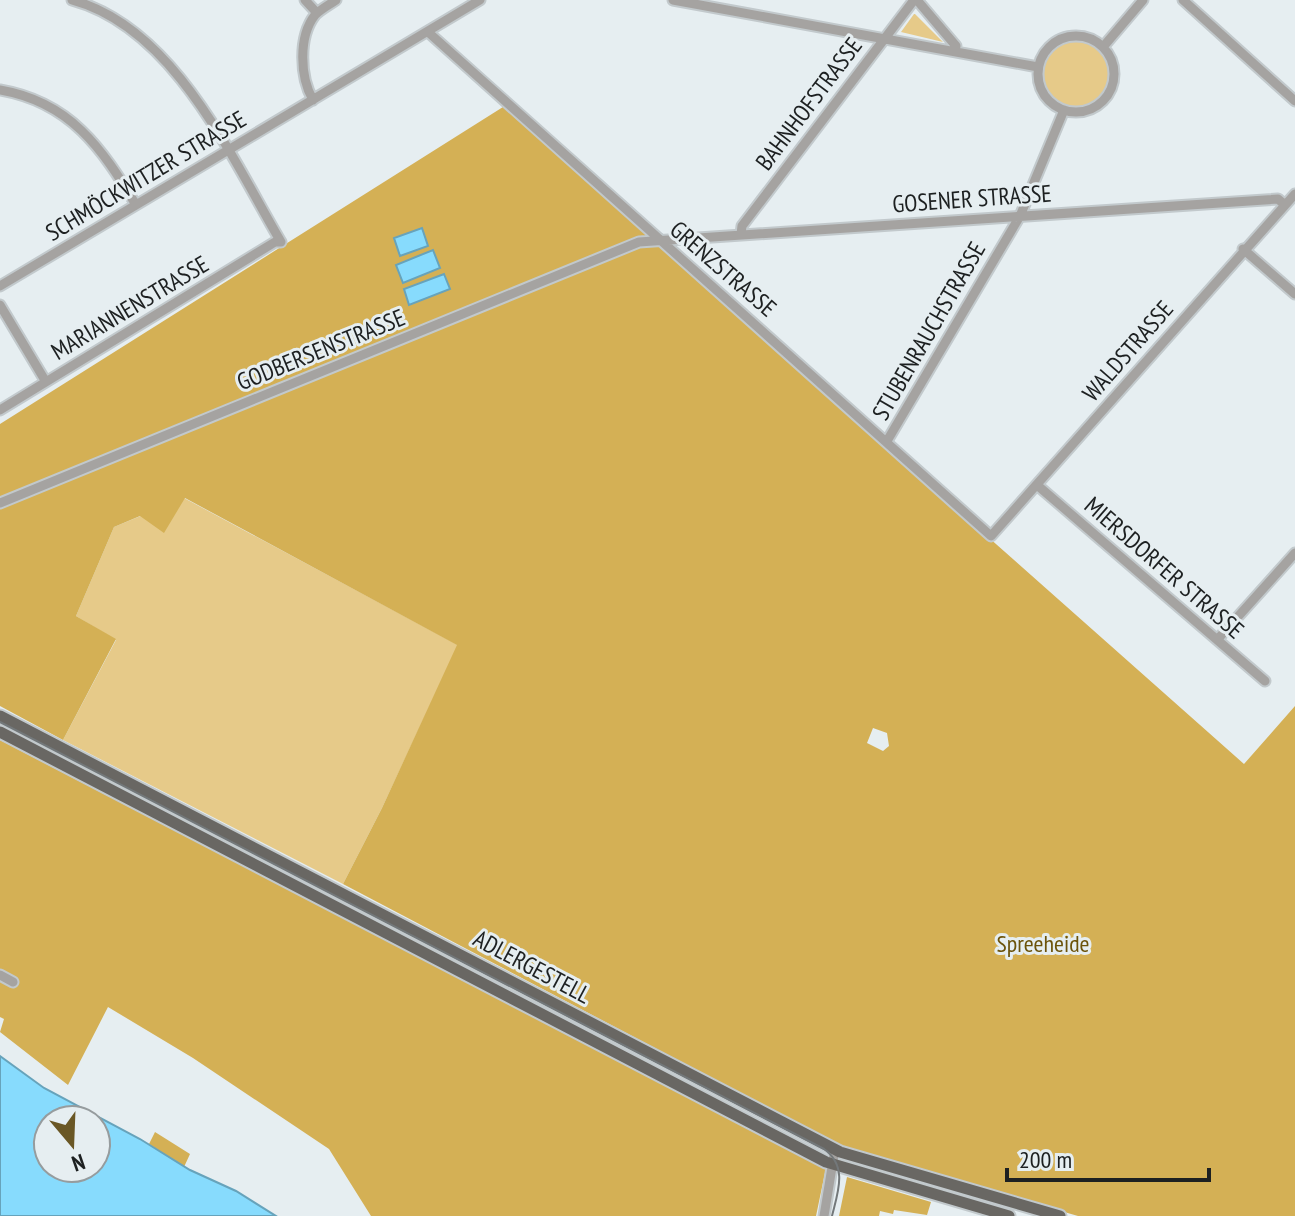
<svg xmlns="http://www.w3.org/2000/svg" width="1295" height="1216" viewBox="0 0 1295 1216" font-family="'PT Sans Narrow',sans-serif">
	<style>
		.green { fill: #e6ca89 }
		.forest { fill: #d4b055; fill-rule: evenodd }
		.water { fill: #87dbfd; stroke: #67a3bb; stroke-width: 2; fill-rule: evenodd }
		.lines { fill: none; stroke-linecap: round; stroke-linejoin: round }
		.minor-casing { stroke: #c2c9cc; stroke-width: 13 }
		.major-casing { stroke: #c2c9cc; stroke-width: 15 }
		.minor { stroke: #a5a3a1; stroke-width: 9 }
		.major { stroke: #696763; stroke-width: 11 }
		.tram { stroke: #73787a; stroke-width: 2 }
		.labels { text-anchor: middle; stroke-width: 6; stroke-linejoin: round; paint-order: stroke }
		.street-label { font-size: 24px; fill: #1d2021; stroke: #e6eef1 }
		.park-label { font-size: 24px; fill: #6b530a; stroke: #e6eef1 }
	</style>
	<rect width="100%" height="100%" fill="#e6eef1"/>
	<path class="green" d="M914,14H915L943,42L901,32Z
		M1043 74a34 34 0 1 1 68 0a34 34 0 1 1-68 0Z
		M184,498L458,645L382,808L343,884L63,740L116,640L76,616L114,527Z"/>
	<path class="forest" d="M503,107L1244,764L1295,706V1216H1078L845,1148L343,884L382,808L457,645L185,498L164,533L140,516L114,527L76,616L116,639L63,740L0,706V424ZM873,728L887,733L889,746L883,751L867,743Z
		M0,740L826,1168L816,1216H371L329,1149L193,1058L108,1007L68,1085L0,1032L4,1019L0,1017Z
		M155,1132L190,1154L184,1167L149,1144Z
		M847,1177L931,1202L927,1215L894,1210L893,1214L880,1211L879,1216H839Z"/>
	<path class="water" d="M422,228L428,246L400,256L394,238Z
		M433,250L440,268L403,283L396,265Z
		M444,274L450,289L409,305L404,289Z
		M0,1056L44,1088L140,1139L190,1170L236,1191L276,1216H0ZM48,1120H96V1168H48Z"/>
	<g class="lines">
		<g class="minor-casing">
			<path id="minor" d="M305,0L317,13
				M673,0L1038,67
				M917,0L956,46L955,51
				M1183,0L1295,101
				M428,32L991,536L1295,194
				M1038 74a38 38 0 1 1 76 0a38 38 0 1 1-76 0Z
				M1103,47L1143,0
				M0,90C70,102 102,148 136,205
				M313,100C300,77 298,37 315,15C321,9 329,5 336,0
				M741,234L742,226L914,0
				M1243,249L1295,294
				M0,286L480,0
				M0,305L46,382
				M0,410L275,242H281C231,157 175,28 72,0
				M887,441L1020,216L1064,110
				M1037,485L1265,681
				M0,503L639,242L1278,199L1285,205
				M1217,640L1295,553
				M0,975L13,982
				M824,1216L835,1149"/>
		</g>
		<g class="major-casing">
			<path id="major" d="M0,716L840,1152L1060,1216
				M0,732L826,1162L1009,1216"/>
		</g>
		<use href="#minor" class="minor"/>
		<use href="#major" class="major"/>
		<path class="tram" d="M0,722L824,1149C848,1166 838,1192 832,1216"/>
	</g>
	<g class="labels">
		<g class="street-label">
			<text transform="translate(809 104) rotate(-53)" y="8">BAHNHOFSTRASSE</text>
			<text transform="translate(146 176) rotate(-31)" y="8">SCHMÖCKWITZER STRASSE</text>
			<text transform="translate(972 199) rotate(-4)" y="8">GOSENER STRASSE</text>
			<text transform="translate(723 269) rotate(41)" y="8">GRENZSTRASSE</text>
			<text transform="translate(130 308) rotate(-31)" y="8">MARIANNENSTRASSE</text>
			<text transform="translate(929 331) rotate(-60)" y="8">STUBENRAUCHSTRASSE</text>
			<text transform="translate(321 350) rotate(-22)" y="8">GODBERSENSTRASSE</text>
			<text transform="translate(1128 351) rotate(-49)" y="8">WALDSTRASSE</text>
			<text transform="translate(1164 568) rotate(41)" y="8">MIERSDORFER STRASSE</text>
			<text transform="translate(532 967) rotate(28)" y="8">ADLERGESTELL</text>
		</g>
		<g class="park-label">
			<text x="1043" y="952">Spreeheide</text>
		</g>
	</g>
	<g transform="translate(72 1144) rotate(161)"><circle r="38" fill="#e6eef1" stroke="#969c9e" stroke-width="2"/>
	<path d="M0-6L14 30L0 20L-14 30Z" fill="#6a5725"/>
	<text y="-12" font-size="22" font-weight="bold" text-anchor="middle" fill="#1d2021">N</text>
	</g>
	<path d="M1007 1168v12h202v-12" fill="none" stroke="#1d2021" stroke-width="4"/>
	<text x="1019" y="1168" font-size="24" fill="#1d2021" stroke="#e6eef1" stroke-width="6" paint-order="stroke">200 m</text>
</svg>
